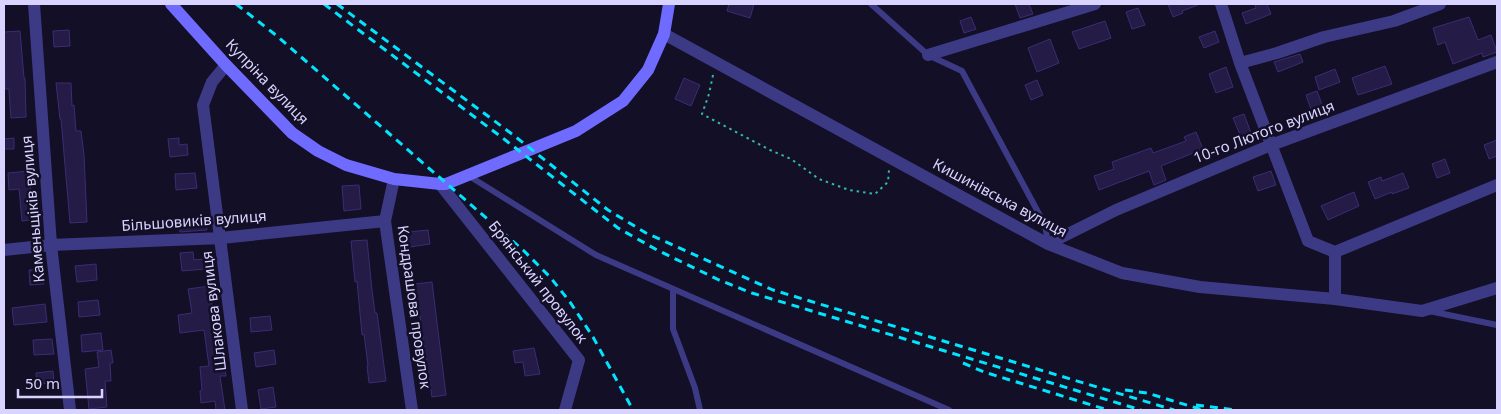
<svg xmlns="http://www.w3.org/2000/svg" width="1501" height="414" viewBox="0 0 1501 414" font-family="'Noto Sans',sans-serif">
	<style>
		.building { fill: #241b47; stroke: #3b2d73 }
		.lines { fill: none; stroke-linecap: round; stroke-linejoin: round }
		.path { stroke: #2fb8b0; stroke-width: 2; stroke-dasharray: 2.5 4; stroke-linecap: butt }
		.lane { stroke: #3d3a85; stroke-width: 6 }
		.street { stroke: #3d3a85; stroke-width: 12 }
		.secondary { stroke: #6f6bff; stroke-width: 12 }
		.rail { stroke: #00e5ff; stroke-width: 3; stroke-dasharray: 8 6; stroke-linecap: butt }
		.labels { text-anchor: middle; stroke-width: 5; stroke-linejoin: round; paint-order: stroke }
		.street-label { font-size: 15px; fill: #d9d4ff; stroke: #130f26 }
	</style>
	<rect width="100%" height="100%" fill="#130f26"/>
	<path class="building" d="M729,4H754L750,18L727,11Z
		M1015,4H1029L1033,14L1020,18Z
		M1168,4H1198V5L1182,11L1183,13L1173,17Z
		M1255,4H1267L1271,14L1246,24L1242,13L1256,8Z
		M1138,8L1145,25L1132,29L1126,12Z
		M971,17L976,29L964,33L960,21Z
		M1469,17L1478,40L1491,35L1497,52L1483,57L1482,53L1453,64L1445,42L1438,45L1433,28Z
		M1105,21L1111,38L1079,49L1072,32Z
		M69,30L70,46L54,47L53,31Z
		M20,31L24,78H25L26,117L11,118L9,91V89H5L4,32Z
		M1215,31L1219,42L1204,48L1199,37Z
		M1050,39L1059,63L1037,72L1028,48Z
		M1300,54L1303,62L1278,72L1274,62Z
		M1385,66L1392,84L1358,95L1352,78Z
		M1226,67L1233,87L1216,93L1209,74Z
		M1335,69L1340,82L1319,90L1315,77Z
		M684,78L700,85L691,106L675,99Z
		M1037,80L1043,95L1031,100L1025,85Z
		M56,83H71L72,106L74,105L76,131H81L84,155L87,222L70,223L61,119H60Z
		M1317,91L1323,107L1312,112L1306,95Z
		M1244,114L1251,133L1241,137L1233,118Z
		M1196,132L1203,149L1161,166L1166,180L1154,185L1149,171L1099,190L1094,176L1114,169L1112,162L1151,148L1153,153L1186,141L1184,137Z
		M14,138V149H4V139Z
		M179,138V145L187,144L188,155L170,157L168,139Z
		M1497,140V156L1489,159L1484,145Z
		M1445,159L1450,173L1437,178L1432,164Z
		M29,171L32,204H36L38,219L22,221L19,189L9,190L8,173Z
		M1271,171L1276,185L1258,191L1253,177Z
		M195,173L197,188L176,190L175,174Z
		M1403,173L1409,188L1392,194V192L1375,199L1368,182L1381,177L1382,181Z
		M359,185L361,209L344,211L342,186Z
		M1354,192L1359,206L1328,220L1321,206Z
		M206,220L207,230L180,232L179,222Z
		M428,230L430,244L410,247L408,232Z
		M367,240L372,290L375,313H377L386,381L369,383L367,366H368L364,334L362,335L357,281L355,282L351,241Z
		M193,252L194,260L204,259L205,269L182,271L180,253Z
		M96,264L97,280L77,282L75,266Z
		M43,269L44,284L30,285L29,270Z
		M432,282L446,395L432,397L415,284Z
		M210,286L215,336H218L221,365L224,364L226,376H220L225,410H216L215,401L201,403L200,391L202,390L200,367L209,366L204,330L180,333L178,315L192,313L188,289Z
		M98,300L100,315L79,317L78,302Z
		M45,304L47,322L14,325L12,308Z
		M270,316L272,330L251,332L250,318Z
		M101,333L103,350L82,352L81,335Z
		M52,339L54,354L34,355L33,340Z
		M534,348L540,374L525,376L523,362L515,363L513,351Z
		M111,350L113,363H110L111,381H105L107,407L89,409L85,369L99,367L97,352Z
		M274,350L276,364L256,367L254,353Z
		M53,371L54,383L37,384L36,373Z
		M273,387L276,407L261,409L258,390Z"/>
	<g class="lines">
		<path class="path" d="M713,75L709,94L702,114L770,150L791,159L819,179L849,190L875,194L888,182L889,170"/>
		<path class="lane" d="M871,4L928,55L962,71L1045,225L1048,243
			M469,176L596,255L949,410
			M673,289V329L695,388L700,410
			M1429,311L1497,325"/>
		<path class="street" d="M34,4L51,245L70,410
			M1221,4L1240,63L1308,241L1335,252V299
			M664,34L1048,244L1122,273L1200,287L1335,299L1422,311L1497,288
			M928,55L1095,4
			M1240,63L1277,53L1324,37L1394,21L1440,4
			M226,65L212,82L203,105L242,410
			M394,179L385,221L412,410
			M440,184L579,360L565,410
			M1048,244L1116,210L1271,145L1497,62
			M4,250L51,245L221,238L385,221
			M1335,252L1497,185"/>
		<path class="secondary" d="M171,4L226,65L292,133L318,151L346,165L394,179L440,184H446L576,131L623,101L648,70L664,34L669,4"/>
		<path class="rail" d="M236,4L277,36L523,250L550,277L570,302L593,337L633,410
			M324,4L504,139L618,228L657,250L719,280L752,293L1141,410
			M337,4L512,134L608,210L646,233L773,290L1174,410
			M963,363L984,372L1108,410
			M1125,390L1147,393L1203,410
			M1196,405L1236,410"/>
	</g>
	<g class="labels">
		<g class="street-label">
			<text transform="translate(267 82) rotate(46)" y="5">Купріна вулиця</text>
			<text transform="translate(1264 132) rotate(-21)" y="5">10-го Лютого вулиця</text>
			<text transform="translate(1000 198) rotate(28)" y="5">Кишинівська вулиця</text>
			<text transform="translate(33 209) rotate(-95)" y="5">Каменьщіків вулиця</text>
			<text transform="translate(194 221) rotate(-4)" y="5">Більшовиків вулиця</text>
			<text transform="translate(538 282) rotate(52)" y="5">Брянський провулок</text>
			<text transform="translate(414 307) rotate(82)" y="5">Кондрашова провулок</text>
			<text transform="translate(214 311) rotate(-97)" y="5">Шлакова вулиця</text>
		</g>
	</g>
	<rect width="1501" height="414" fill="none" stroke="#d9d4ff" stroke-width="10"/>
	<path d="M18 389v8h84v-8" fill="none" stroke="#d9d4ff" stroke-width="2.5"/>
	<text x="25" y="389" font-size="15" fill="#d9d4ff" stroke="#130f26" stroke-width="4" paint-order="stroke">50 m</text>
</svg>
